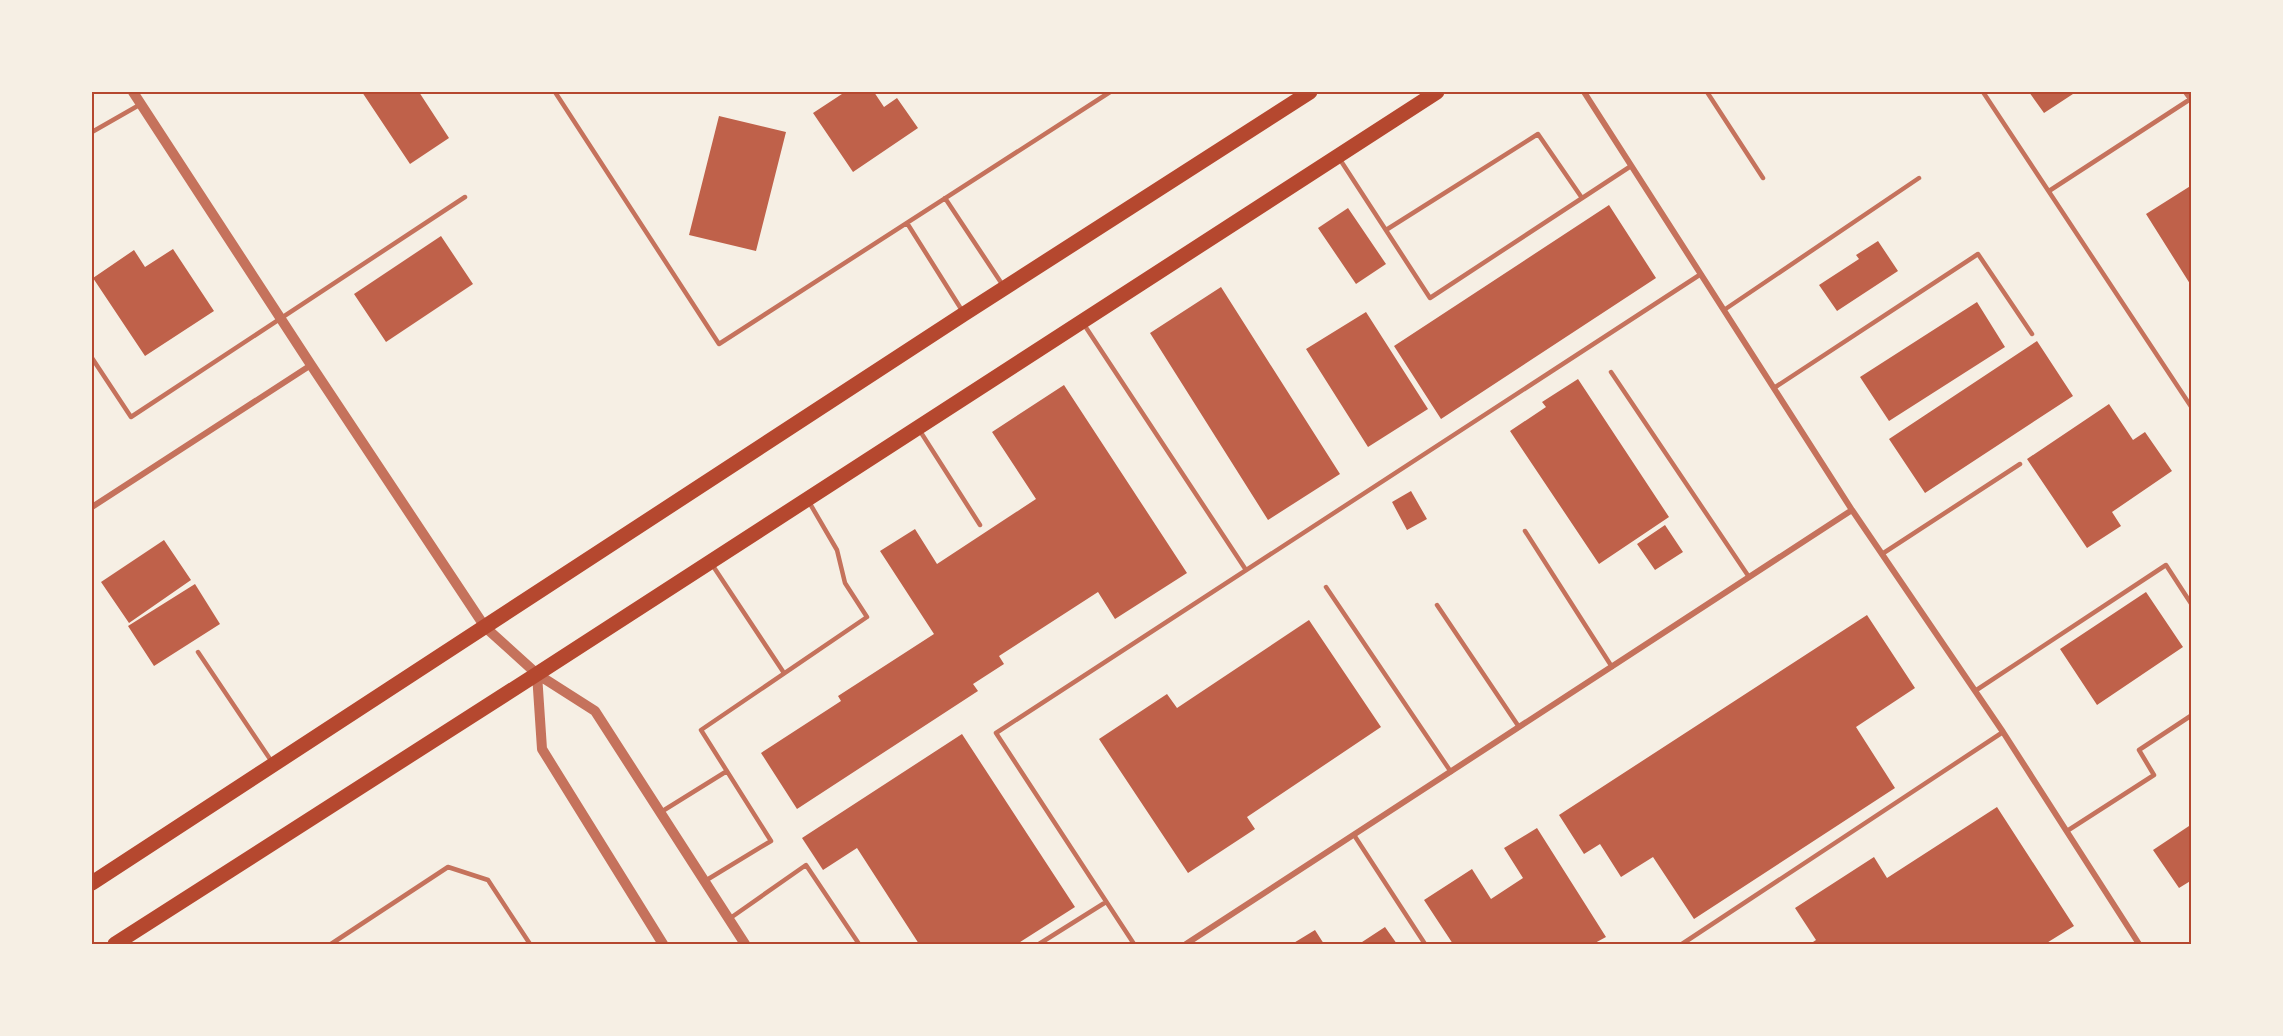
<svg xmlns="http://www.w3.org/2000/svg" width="2283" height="1036" viewBox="0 0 2283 1036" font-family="Spectral,serif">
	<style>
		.building { fill: #bf614a }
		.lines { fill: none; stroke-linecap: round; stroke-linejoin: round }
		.service { stroke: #c5725c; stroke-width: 4.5 }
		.minor { stroke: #c5725c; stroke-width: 6 }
		.tertiary { stroke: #c5725c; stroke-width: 10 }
		.primary { stroke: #b5482f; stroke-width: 15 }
		.neatline { fill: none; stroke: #b5482f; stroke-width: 2 }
	</style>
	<rect width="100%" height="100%" fill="#f6efe4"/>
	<path class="building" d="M362,92H419L449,138L410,164Z
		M845,92H874L884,107L897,98L918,128L853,172L813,113Z
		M2029,92H2076L2044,113Z
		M719,116L786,132L756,251L689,235Z
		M2192,185V287L2146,214Z
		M1609,205L1656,278L1441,419L1394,346Z
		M1348,208L1386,264L1356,284L1318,228Z
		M441,236L473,284L386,342L354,294Z
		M1878,241L1898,271L1837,311L1819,285L1859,259L1856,255Z
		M173,249L214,311L145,356L93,278L134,250L145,267Z
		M1221,287L1340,474L1268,520L1150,333Z
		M1977,302L2005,347L1889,421L1860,377Z
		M1366,312L1428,409L1368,447L1306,349Z
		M2037,341L2073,396L1925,493L1889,439Z
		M1578,379L1669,517L1599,564L1510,431L1546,407L1542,402Z
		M1064,385L1187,573L1115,619L1098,592L999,656L1004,664L973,684L978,691L797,809L761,753L841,701L838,696L934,634L880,551L915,529L937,564L1036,499L992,432Z
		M2109,404L2133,440L2145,432L2172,471L2112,512L2121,526L2087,548L2027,459Z
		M1411,491L1427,519L1407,530L1392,502Z
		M1665,525L1683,552L1655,570L1637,544Z
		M164,540L191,580L129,623L101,582Z
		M195,584L220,624L154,666L128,626Z
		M2146,592L2183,647L2097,705L2060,649Z
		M1867,615L1915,688L1856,727L1895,788L1694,919L1653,857L1621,877L1600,844L1584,854L1559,815Z
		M1309,620L1381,727L1247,817L1255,829L1188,873L1099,739L1167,694L1177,708Z
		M962,734L1075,907L1017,944H919L857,848L823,870L802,838Z
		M1997,807L2074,926L2045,944H1810L1816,940L1795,908L1874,857L1887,878Z
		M2192,824V880L2179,888L2153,850Z
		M1537,828L1606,937L1593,944H1453L1424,900L1472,869L1491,899L1523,878L1504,848Z
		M1385,927L1397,944H1359Z
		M1315,930L1324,944H1292Z"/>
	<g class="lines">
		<path class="service" d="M555,92L719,344L1110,92
			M1707,92L1763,178
			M1983,92L2192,408
			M2185,92L2190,99
			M92,132L141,104
			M1339,158L1430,298L1631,166
			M2049,191L2192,98
			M945,198L1002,284
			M907,223L963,312
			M1386,230L1538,134L1582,198
			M1724,310L1919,178
			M1083,323L1246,570
			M92,358L131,417L465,197
			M1611,372L1749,577
			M1774,388L1978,254L2032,334
			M920,431L980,525
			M1525,531L1612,667
			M1882,554L2020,464
			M711,563L784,673
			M1326,587L1451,772
			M1437,605L1519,727
			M198,652L272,762
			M1975,691L2166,565L2192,605
			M661,812L727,771
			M2067,831L2154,775L2139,750L2192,715
			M1354,835L1425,944
			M705,881L771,841L701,730L867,617L845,583L837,550L809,502
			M729,919L806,865L859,944
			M331,944L448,867L488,880L530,944
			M1039,944L1106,902
			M1134,944L996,733L1701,274
			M1682,944L2003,732"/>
		<path class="minor" d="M1584,92L1852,510L2003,732L2139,944
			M92,507L311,365
			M1186,944L1852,510"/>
		<path class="tertiary" d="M133,92L311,365L485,627L537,674L595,711L745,944
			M537,674L542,749L663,944"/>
		<path class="primary" d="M92,883L964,314L1310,92
			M115,944L537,674L1437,92"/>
	</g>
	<rect width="2283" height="1036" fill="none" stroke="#f6efe4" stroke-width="186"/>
	<rect x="93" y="93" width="2097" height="850" class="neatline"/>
</svg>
